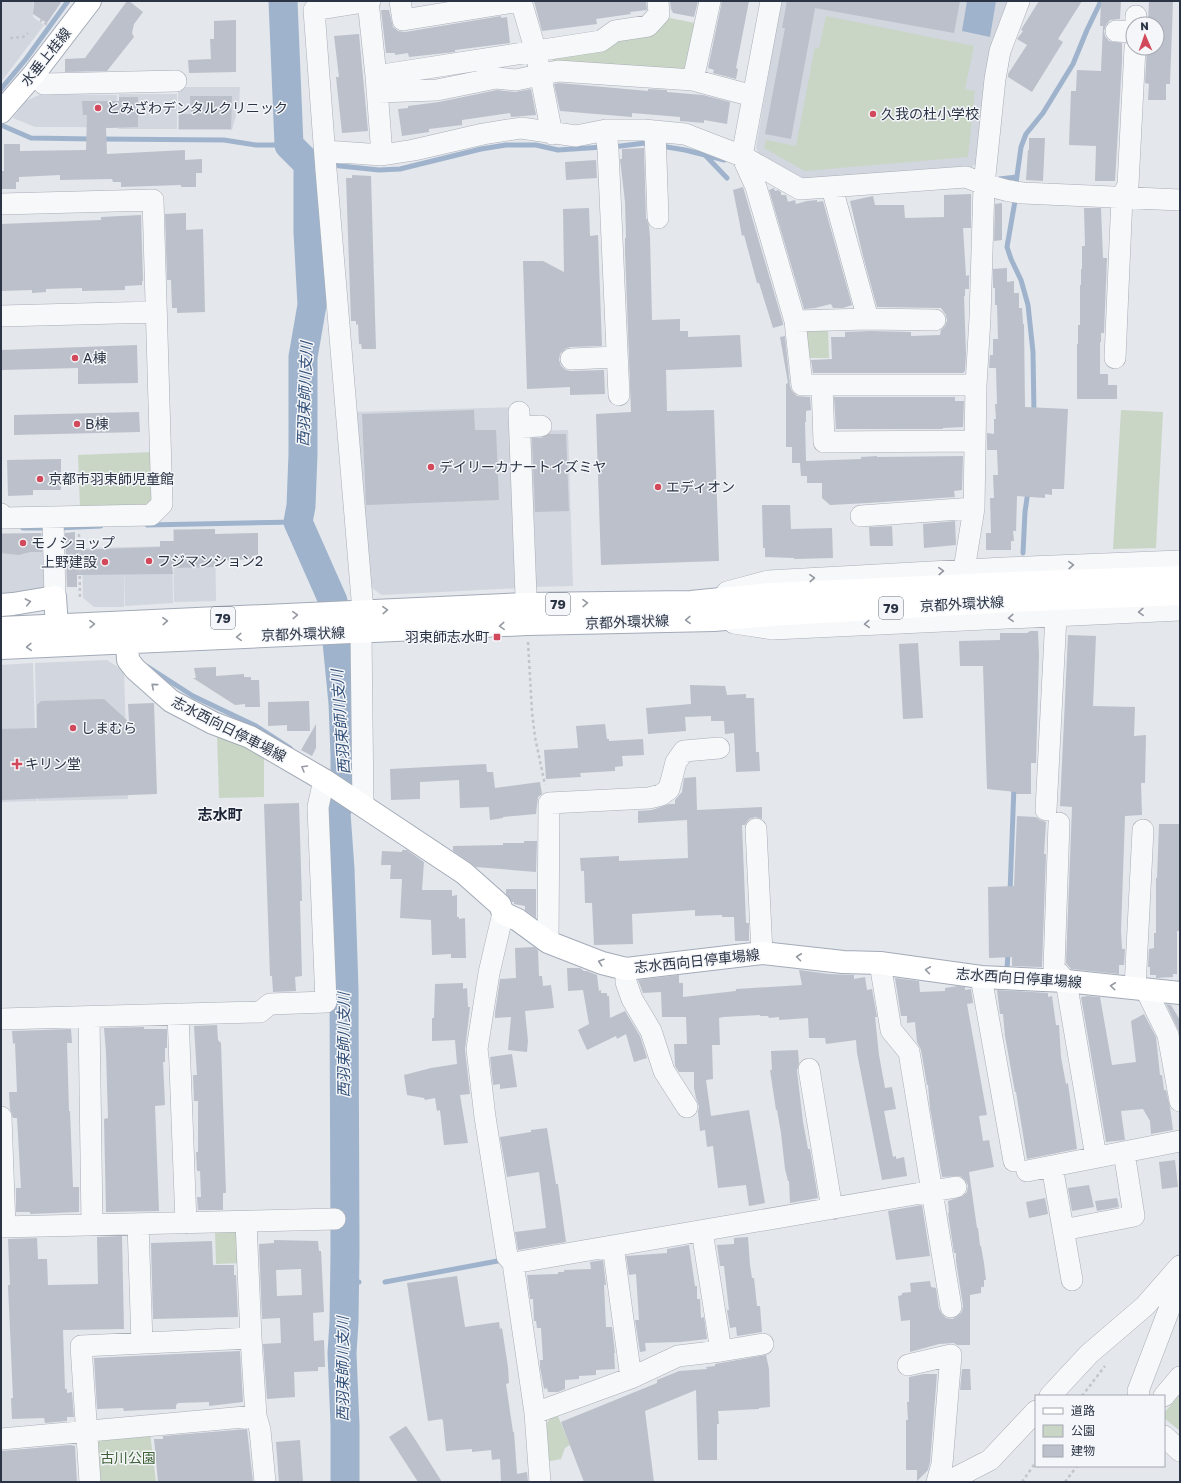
<svg xmlns="http://www.w3.org/2000/svg" width="1181" height="1483" viewBox="0 0 1181 1483" font-family="'Golos Text','Noto Sans JP',sans-serif">
	<style>
		.built { fill: #d2d6de }
		.green { fill: #c9d6c5 }
		.water { fill: #9fb4cc }
		.lines { fill: none; stroke-linecap: round; stroke-linejoin: round }
		.stream { stroke: #9fb4cc; stroke-width: 5 }
		.river { stroke: #9fb4cc; stroke-width: 29 }
		.building { fill: #bbc0ca; fill-rule: evenodd }
		.minor-casing { stroke: #a9aeb7; stroke-width: 22 }
		.major-casing { stroke: #a3abb8; stroke-width: 24 }
		.path { stroke: #c2c5cb; stroke-width: 2.5; stroke-dasharray: 3 3; stroke-linecap: butt }
		.minor { stroke: #f7f8fa; stroke-width: 21 }
		.major { stroke: #fff; stroke-width: 22 }
		.oneway { stroke: #9196a0 }
		.oneway2 { stroke: #959aa2 }
		.poi-dot { fill: #d1495b; stroke: #f4f6f9; stroke-width: 1.5 }
		.labels { text-anchor: middle; stroke-width: 3; stroke-linejoin: round; paint-order: stroke }
		.shield { fill: #f4f6f9; stroke: #676e7b; stroke-width: 1 }
		.shield-label { font-size: 13px; font-weight: bold; fill: #2b3445 }
		.street-label { font-size: 14px; fill: #2b3445; stroke: #f4f6f9 }
		.poi-label { font-size: 14px; fill: #2b3445; stroke: #f4f6f9; text-anchor: start }
		.park-label { font-size: 14px; fill: #3f6138; stroke: #f4f6f9 }
		.water-label { font-size: 15px; font-style: italic; fill: #34527a; stroke: #f4f6f9 }
		.neighbourhood-label { font-size: 15px; font-weight: bold; fill: #1d2536; stroke: #f4f6f9 }
	</style>
	<rect width="100%" height="100%" fill="#e4e7ec"/>
	<path class="built" d="M1,1H33V17L44,25L1,82Z
		M781,1H1013L980,160L971,168L803,181L759,155L756,147Z
		M178,87H240L239,105L232,130H178Z
		M41,94L117,95L116,128L75,127H35L13,118L26,101Z
		M119,94H177V129H118Z
		M515,407L521,588L382,595L366,584L356,412Z
		M568,430L573,586L531,587L526,431Z
		M173,529H215L216,601L174,602Z
		M1,533H46V590L1,597Z
		M172,546L173,603L125,606L124,563V607H94L83,598L82,548Z
		M107,660L124,671L128,799L38,801L35,663Z
		M33,663L37,801L1,802V665Z"/>
	<path class="green" d="M826,16L974,46L965,89L975,91L968,157L805,171L764,148L766,140L796,146L815,47L819,48Z
		M665,17L700,24L692,63L682,72L556,64L548,53Z
		M806,327H828L829,358H805Z
		M1121,410L1163,412L1156,548L1113,549Z
		M153,452L154,499L148,506L80,508L78,455Z
		M217,735L264,751V797L219,798Z
		M234,1230L242,1237L243,1263L216,1264L215,1231Z
		M1180,1394V1431L1164,1418V1413Z
		M557,1414L570,1445L565,1448L561,1459L545,1462C544,1444 538,1424 557,1414Z
		M150,1433L156,1482H98L95,1445L103,1437Z"/>
	<path class="water" d="M967,1H996L990,37L962,31Z"/>
	<g class="lines">
		<path class="stream" d="M1,89L26,59L68,1
			M1,125L31,138L93,139
			M101,139L224,140L256,145H289
			M661,146L685,150L705,155L727,178
			M613,147L645,143L651,144
			M705,155L724,160
			M308,164H321
			M331,165L379,170L400,169L481,149L506,145H536L558,150L603,147
			M999,179L1017,177
			M1016,183L1021,147L1026,134L1043,113L1073,64L1087,30L1101,1
			M1015,201L1007,247L1011,259L1021,280L1028,305L1033,352L1034,414
			M147,525L298,522
			M23,528H49
			M57,528L101,526
			M1023,553L1025,512L1028,491
			M148,667L193,696L256,726L290,748
			M1010,892L1014,786
			M1007,970L1008,952
			M345,1281L359,1282
			M385,1282L503,1260"/>
		<path class="river" d="M283,1L289,145L308,164V232L312,305L303,357V454L301,506L298,522L333,601L343,703L345,756V786L336,813L340,869L344,989L345,1252L344,1322L342,1353L345,1425V1482"/>
	</g>
	<path class="building" d="M34,1H62L47,23L33,14Z
		M127,1H129L143,12L134,24L132,33L134,37L107,71L65,72V59L85,58Z
		M534,1H646L647,10L630,12L631,14L596,19L597,24L542,31Z
		M670,1H698L694,17L673,13L671,9Z
		M722,1H749L736,68L738,69L736,79L713,73L714,70L708,68Z
		M787,1H960L954,33L815,8L791,139L765,134L785,28H782Z
		M1039,1H1082L1058,39L1063,42L1032,92L1008,77V74L1027,45L1017,39L1023,31L1021,30L1022,28Z
		M1101,1H1121L1120,19L1110,20L1106,25L1104,31L1105,36L1109,41L1122,43V61L1115,181H1095L1096,146L1069,145L1071,91H1076L1077,70L1101,71L1103,26H1100Z
		M1149,1H1173L1170,84H1166V100H1148L1149,84L1145,83L1147,48H1157V24H1148Z
		M381,10H389L393,27L398,31L405,32L501,16V18L507,17L510,43L455,50V52L409,57L408,53L395,55V53H386Z
		M236,20V72L189,73L188,60L211,59L210,39H214V21Z
		M359,34L368,131L342,133L336,77H339L334,36Z
		M559,83L648,91V89L667,90V92L703,95L730,102L727,124L704,120V123L680,121V117L632,113V117L560,111L554,84Z
		M531,89L536,115L511,117L510,113L462,120V125L429,129V132L402,136L398,109L408,108V106L439,102L497,90L515,92Z
		M190,96H232L231,129H179V114H191Z
		M119,97H138V127L106,128L107,154L185,150V160L202,159V173H196V187H181V185L121,187V182H113L112,179L60,180V175L19,177V182H16V189H1V171H4V144H20V151L86,150L87,115H83L82,101H119Z
		M1029,138H1045L1043,181L1026,180L1028,150H1029Z
		M644,148L646,218L649,226L650,237L652,320L680,319V331H688V337L740,335L742,367L666,370L667,411L714,410L719,561L601,565L596,414L631,412L625,252V238H626L625,202L620,159H622V149Z
		M596,160L597,178L566,180L565,162Z
		M352,175L371,176L376,349H362L361,344H359L358,324L356,325V321H351L346,178H352Z
		M743,187L783,323V325L773,328L759,283H757L744,235L742,236L739,220L733,190Z
		M774,188L775,191L778,190L781,192V195H786L788,202L795,200L796,204L807,201L817,200V202L823,201L852,305L843,308H833L831,304L815,308L804,309L769,190Z
		M971,194V228H963L966,276L969,275V289H965V296H964L966,354L965,371L963,373H813L811,360L832,359L831,337H845V332L870,331L911,332V336L940,335L941,330L945,326L947,321L946,315L941,308L877,307L863,256L850,201L873,196L875,205H904L905,218L944,217V195Z
		M1002,203V240L994,241L995,204Z
		M589,208L590,236L598,235L602,346L570,347L565,349L560,354L559,360L561,366L566,370L571,371L604,370L605,394L570,395V387L527,389L523,261H543L564,272L563,209Z
		M1084,208H1101L1103,258H1107L1104,333H1101V342H1100V374H1108V385H1117V399H1077V344H1078V325H1080V285H1081V269H1082V246H1085Z
		M186,213V230L203,229L205,312L177,313V308H172L171,280H167L165,214Z
		M141,215L143,281H142V285L125,286V290L82,291V288L46,289V292L32,293V290L1,291V224L101,220V217Z
		M1007,268V282L1014,281V293H1019V308H1022L1023,324H1024L1025,407L1068,409L1064,489H1052V495L1045,494V498L1017,496L1016,531H1013L1014,541H1011V550H986V533H991L990,498H994L993,475H998L997,450H987V433L994,434V419H996L995,404H997L996,368H989L990,355H993V339H998L997,305H995V288H993V269Z
		M785,336L790,386L792,391L797,396L810,397L811,410L806,411V422H805L806,461L861,459V457L877,456V457L963,456L962,490L954,491L955,497L868,503L830,505L822,498V483H807V476H801L800,463H792V447H786V384L788,383L780,337Z
		M137,345L138,383L78,384V368L1,370V350Z
		M834,397H955V401H964L963,427L943,428V429H836Z
		M474,410L475,430H496L499,500L366,505L362,414Z
		M139,412L140,432L14,435V415Z
		M549,434H566L569,511L535,512L532,438H542Z
		M61,459V490H33V495L8,496L7,460Z
		M762,505H790L791,529L832,528L833,558L794,559V558L765,557V548H763Z
		M955,521L956,545L924,548L923,524Z
		M892,526L893,546H870L869,527Z
		M215,529V534L258,533V555L252,556V559L215,561V567L172,568L173,574L77,575V587H67L65,533L75,532V550L160,547V541H174V530Z
		M41,533L42,552H30L19,555L1,553V534Z
		M1030,631H1038L1039,656L1036,763H1031V794H1016V792L987,789L983,666H960L959,641L1000,640V633H1027Z
		M1068,635L1096,636L1093,706L1135,707L1134,736L1146,735L1145,783H1141L1142,815L1125,816L1121,931L1122,949H1125L1124,965H1119V974L1071,969L1066,963L1072,807L1060,806Z
		M918,643L923,718L903,719L899,644Z
		M216,667V676L244,674V677H251V680H259L260,707H245V704L235,705L193,678H196L194,668Z
		M690,685L725,686L727,695L746,694V698H754L756,752H759L760,771L736,772L734,733L725,734L724,721H711V716L685,717L686,731L648,734L646,708L691,704Z
		M104,699L129,722L128,704L154,703L157,794L1,800V729L37,728V705L41,701Z
		M309,701L310,731H287V725L268,726V702Z
		M316,724V748L312,756L301,750Z
		M605,724L607,739H609V741L643,739L644,755L622,756L623,766L615,767V771L580,773L581,777L546,779L544,750L578,748L576,726Z
		M486,764L487,772H493L495,788L540,782L542,794L538,797L536,814L503,817V818L490,820L489,807L460,808L459,780L420,782V799L391,800L390,769Z
		M696,777L697,810L762,807V819L755,817L749,819L745,825H742L746,923H749V941H735L734,917H722V915L695,916V910L632,914L633,944L594,945L592,903H585L584,871H581L580,858L619,856V861L688,858L687,820L638,823V811L652,810L669,804H675V800L682,792L684,778Z
		M299,803L302,901H300L302,976L295,977L296,991L273,992L272,976H270L264,804Z
		M1017,816L1036,817L1040,820L1046,822L1044,854H1046L1042,967L1012,966V957L989,958L988,887L1014,886Z
		M1159,824H1180V931H1177V974H1173V977L1156,978V975H1150V967H1148L1149,949L1154,948V933H1156V878H1157Z
		M524,841H537L536,872L476,867L453,851V846L503,845V843H524Z
		M402,850H407L424,862L422,890H452V896L457,895V917H459V919L465,918L466,958H451V954L432,955L431,920L400,918L402,879H390L391,865H381L382,851L402,852Z
		M506,889H536V918L525,910V906L514,904V902H512L506,894Z
		M534,947L538,950L539,976H542L543,986L551,985L554,1008L525,1011L528,1041L527,1052L508,1050L511,1017L495,1018V1013L500,979L516,978L515,948Z
		M567,968H580L584,971H587L597,975L599,991L601,990V993H607V996H609L610,1018L625,1011L640,1036L647,1058L634,1062L626,1034L617,1039L616,1036L587,1050L578,1030L589,1024L583,990L568,991Z
		M799,970L829,974L854,975V979L865,977L867,990L872,989L877,1017H875L879,1055L885,1088L892,1087L896,1109L884,1111L893,1157L896,1156V1159L904,1157L907,1176L882,1180L857,1053L856,1040L826,1044L825,1038H809L808,1018L779,1020V1017L769,1018L768,1016H760V1015L723,1017L719,1018L720,1045H712L713,1079L706,1080L711,1116L749,1110L765,1203L749,1206L746,1185L718,1188L713,1146L707,1147L705,1130L700,1131L698,1112L699,1106L696,1098L694,1088V1072H679L675,1066L674,1044H687L686,1017H662L661,992L643,993L638,980L679,975V983H683V997L736,991V989L802,985Z
		M895,978L919,981L920,992L945,991V988L958,986L965,987V990L971,989L973,1003L967,1004L987,1115L979,1116L983,1141L989,1140L994,1167L969,1172L977,1228H978L980,1246H981L984,1263L986,1280H984V1287H981V1293L970,1295V1345H957L954,1343L939,1344L910,1352V1320L901,1321L898,1296L902,1295V1293L911,1292L910,1283L930,1281L931,1287L936,1288L939,1309L942,1314L946,1318L953,1319L958,1316L962,1312L963,1305L956,1261V1253H954L948,1213H949L948,1201L963,1196L967,1192L968,1185L965,1180L960,1176L942,1177L930,1108L928,1085H927L921,1050L917,1042L915,1022L907,1023V1016H901Z
		M463,983V989L467,988L468,1007H470L465,1050L470,1094L460,1095L468,1143L444,1145L440,1110L437,1111L435,1098L425,1100L424,1098L407,1095L404,1075L431,1068L457,1064L455,1040L432,1041V1018H434L435,984Z
		M997,990L1048,993V997L1052,996L1056,1025H1059L1061,1057L1066,1084L1068,1083L1077,1149L1027,1159L1016,1092H1015L1005,1036L1003,1014H1000Z
		M1088,996L1100,997L1112,1065L1136,1062L1131,1021L1144,1014L1156,1037L1160,1075H1162L1164,1090H1166L1170,1107L1173,1130L1151,1134L1150,1121L1143,1109L1121,1111L1125,1140L1106,1142L1081,997Z
		M1166,1004L1171,1005L1180,1020V1034Z
		M217,1025L218,1040L221,1043L226,1193H223V1210H198L197,1197H201L200,1171H197L196,1152H198V1101H194L193,1075H197L194,1026Z
		M144,1027V1029H167V1048H165V1062H163L165,1105L155,1106L159,1211L106,1212L104,1119L108,1118L106,1052L104,1028Z
		M71,1029L72,1043H67L69,1111H70L73,1187H79V1212L30,1214V1212H16V1188H21L17,1118H13L10,1109L9,1092H17L15,1043L13,1044L12,1031Z
		M798,1050L799,1063L797,1071L803,1122L808,1149H810L818,1198L790,1203L789,1181H788L785,1169L781,1133L777,1110H776L770,1070H772L771,1051Z
		M512,1054L517,1087L500,1089V1084L493,1085L490,1057Z
		M547,1128L556,1184H558L566,1242L518,1250L515,1232L546,1228L539,1172L507,1177L500,1137L531,1132V1130Z
		M1175,1160L1178,1187L1162,1189L1159,1162Z
		M1089,1185L1094,1207L1072,1211L1068,1188Z
		M1045,1198L1048,1214L1029,1218L1026,1202Z
		M1117,1198L1119,1207L1097,1211L1095,1201Z
		M922,1205L930,1256L896,1260L888,1211Z
		M122,1236L124,1329L63,1330L65,1389H67V1393L72,1392L74,1417H67V1421L45,1423L44,1418L12,1419L11,1398H13L8,1285H10L8,1239L37,1238L38,1259H47L48,1285L98,1284L97,1237Z
		M748,1237L750,1265L752,1278H754L757,1306H760L762,1332L737,1336L736,1327L730,1328L727,1310H729L724,1266H720L717,1245L734,1244V1238Z
		M274,1240L318,1241L319,1251H321L324,1312L313,1313L314,1341L324,1340L325,1367H318V1371L294,1372L295,1397L267,1399L263,1344L281,1343L280,1318L262,1319L259,1244L274,1243ZM301,1269L302,1295L277,1296L276,1270Z
		M212,1241L213,1265H234V1275H236L238,1317L153,1319L151,1243Z
		M689,1245L695,1286H697V1299H700L701,1318L704,1317L707,1339L680,1342L645,1343L646,1351L640,1352L635,1320H639L636,1274L629,1275L626,1256L667,1253V1249Z
		M603,1260L606,1285H604L606,1327H612L615,1353H614L615,1369L596,1370V1375L579,1376V1379L565,1380V1389L558,1392H548L547,1388L544,1389L540,1367V1360H543L541,1328H537L536,1321H534L533,1299H530L527,1275L558,1274V1272H564V1270L591,1269L590,1262Z
		M457,1276L465,1327L499,1322L500,1329L502,1328L508,1367L509,1383L506,1384L513,1432H514L517,1474L527,1472L528,1482H501L500,1459L492,1460L491,1450L472,1452V1449L446,1451L443,1421L442,1419L428,1421L407,1283Z
		M240,1351L243,1402L209,1406V1402L178,1403L176,1405V1409L143,1410L124,1411L123,1408L97,1409L94,1358Z
		M766,1355L769,1369L770,1407L759,1408V1409L718,1411L719,1424H717V1460H698L696,1390L645,1411L654,1482H584L561,1422L657,1383V1380L679,1371L707,1369L706,1367L715,1366V1364Z
		M962,1369H970L971,1390H960Z
		M924,1374H937L930,1462L928,1470L917,1481V1470H906V1420H908L907,1402H909V1377Z
		M406,1426L413,1436L442,1482H418L389,1437Z
		M247,1429L253,1482H158L154,1439H163V1436Z
		M300,1440L303,1482H279L276,1442Z
		M70,1445L75,1446L77,1482H1V1451Z"/>
	<g class="lines">
		<g class="minor-casing">
			<path id="minor" d="M368,1L376,76L382,155
				M400,1L403,20L520,1
				M521,1L536,52L552,134
				M771,1L742,156L756,187L795,321L802,385H822
				M1136,24V16
				M1116,31L1133,32
				M34,74L44,84L176,81
				M376,76L601,41L615,31L648,26L659,14L658,1
				M693,80L710,1
				M378,92L437,90L496,78L516,80L558,71L693,80L753,96
				M606,130L608,150L619,395
				M655,131L658,218
				M325,151L382,155L414,150L483,134L521,128L576,136L606,130H644L685,134L742,156L800,189L966,177C985,185 1003,191 1023,193L1180,200
				M832,188L868,319
				M1,204L153,200L162,504L151,515L4,518L1,514
				M1,316L156,312
				M795,321L868,319L935,320
				M1115,358L1122,197L1128,185L1135,48
				M571,359L617,357
				M519,412L527,622
				M520,427L541,426
				M975,441L824,442L822,385H976
				M861,516L974,508
				M53,518L55,597
				M964,570L974,508L976,385L980,318L984,185L995,79L1000,51L1019,1
				M727,592L768,581L1004,568L1180,561
				M734,623L773,629L1180,610
				M363,806L361,633L363,611L326,170L314,10L370,1
				M1046,810L1056,616
				M1059,823L1054,968L1066,981L1096,1157
				M756,829L762,953
				M503,913L489,973L477,1049L485,1117L507,1256L513,1263L535,1413L540,1482
				M548,942L549,803L649,798L661,795L669,789L676,762L684,751L719,748
				M880,963L891,1030L909,1052L951,1307
				M626,969V982L632,999L651,1031L664,1071L687,1107
				M981,977L1014,1161
				M1135,988L1143,830
				M1146,990L1168,1035L1180,1101
				M178,1014L186,1223
				M89,1017L92,1224
				M1,1019L260,1012L270,1004L326,1002L318,807L324,780
				M809,1069L832,1209
				M1,1117L5,1227
				M1052,1166L1072,1280
				M1027,1171L1180,1141
				M246,1222L251,1338L256,1416L260,1430L265,1482
				M138,1224L142,1343
				M1,1227L335,1219
				M1063,1230L1134,1216L1124,1152
				M702,1231L721,1351
				M613,1246L631,1378
				M513,1263L956,1187
				M908,1365L951,1355L942,1464L937,1482
				M1050,1396L1089,1354L1145,1306L1180,1266
				M1139,1396L1138,1391L1180,1281
				M1164,1396L1180,1377
				M535,1413L631,1378L678,1356L721,1351L763,1344
				M1164,1436L1180,1451
				M1,1439L256,1416
				M90,1482L81,1346L251,1338
				M947,1482L990,1460L1036,1411"/>
		</g>
		<g class="major-casing">
			<path id="major" d="M1,112L34,74L90,1
				M1,605L13,604L55,597L58,641
				M126,623L128,660L135,669L171,701L213,723L250,737L324,780L464,873L500,905L503,913L518,920L548,942L602,963L626,969L762,953L843,962L880,963L981,977L1066,981L1180,993
				M1,628L526,604L691,602L770,594L1012,583L1180,577
				M1,648L527,624L714,620L769,615L1012,601L1180,594"/>
		</g>
		<path class="path" d="M42,19L41,21L48,25
			M10,38L23,37L28,33
			M79,534L80,600
			M528,642L532,712L535,737L545,785
			M1082,1396L1105,1366
			M1022,1482L1036,1462
			M1065,1482L1077,1466"/>
		<use href="#minor" class="minor"/>
		<use href="#major" class="major"/>
	</g>
	<defs><path id="oneway-chevron" d="M-2-3.5L2.5 0L-2 3.5" fill="none" stroke-width="1.6" stroke-linecap="round" stroke-linejoin="round"/></defs>
	<g class="oneway">
		<use href="#oneway-chevron" transform="translate(1071 565) rotate(-2)"/>
		<use href="#oneway-chevron" transform="translate(941 571) rotate(-3)"/>
		<use href="#oneway-chevron" transform="translate(812 578) rotate(-3)"/>
		<use href="#oneway-chevron" transform="translate(1141 612) rotate(177)"/>
		<use href="#oneway-chevron" transform="translate(1011 618) rotate(177)"/>
		<use href="#oneway-chevron" transform="translate(867 624) rotate(177)"/>
	</g>
	<g class="oneway2">
		<use href="#oneway-chevron" transform="translate(28 602) rotate(-11)"/>
		<use href="#oneway-chevron" transform="translate(585 603) rotate(-1)"/>
		<use href="#oneway-chevron" transform="translate(385 610) rotate(-3)"/>
		<use href="#oneway-chevron" transform="translate(295 615) rotate(-3)"/>
		<use href="#oneway-chevron" transform="translate(688 620) rotate(178)"/>
		<use href="#oneway-chevron" transform="translate(165 621) rotate(-3)"/>
		<use href="#oneway-chevron" transform="translate(92 624) rotate(-2)"/>
		<use href="#oneway-chevron" transform="translate(502 626) rotate(177)"/>
		<use href="#oneway-chevron" transform="translate(239 637) rotate(177)"/>
		<use href="#oneway-chevron" transform="translate(29 647) rotate(178)"/>
		<use href="#oneway-chevron" transform="translate(154 686) rotate(-139)"/>
		<use href="#oneway-chevron" transform="translate(304 768) rotate(-150)"/>
		<use href="#oneway-chevron" transform="translate(799 957) rotate(-173)"/>
		<use href="#oneway-chevron" transform="translate(601 962) rotate(-162)"/>
		<use href="#oneway-chevron" transform="translate(928 970) rotate(-172)"/>
		<use href="#oneway-chevron" transform="translate(1113 986) rotate(-174)"/>
	</g>
	<g class="poi-dot">
		<circle cx="98" cy="108" r="4"/>
		<circle cx="873" cy="114" r="4"/>
		<circle cx="75" cy="358" r="4"/>
		<circle cx="77" cy="424" r="4"/>
		<circle cx="431" cy="467" r="4"/>
		<circle cx="40" cy="479" r="4"/>
		<circle cx="658" cy="487" r="4"/>
		<circle cx="23" cy="543" r="4"/>
		<circle cx="149" cy="561" r="4"/>
		<circle cx="105" cy="562" r="4"/>
		<rect x="493" y="633" width="8" height="8" rx="2"/>
		<circle cx="73" cy="728" r="4"/>
		<path d="M15 758h4v4h4v4h-4v4h-4v-4h-4v-4h4z"/>
	</g>
	<g class="labels">
		<g class="shield">
			<rect x="546" y="593" width="24" height="22" rx="3"/>
			<rect x="879" y="597" width="24" height="22" rx="3"/>
			<rect x="211" y="607" width="24" height="22" rx="3"/>
		</g>
		<g class="shield-label">
			<text x="558" y="609">79</text>
			<text x="891" y="613">79</text>
			<text x="223" y="623">79</text>
		</g>
		<g class="street-label">
			<text transform="translate(46 57) rotate(-51)" y="5">水垂上桂線</text>
			<text transform="translate(962 604) rotate(-3)" y="5">京都外環状線</text>
			<text transform="translate(627 622) rotate(-2)" y="5">京都外環状線</text>
			<text transform="translate(303 634) rotate(-2)" y="5">京都外環状線</text>
			<text transform="translate(229 729) rotate(27)" y="5">志水西向日停車場線</text>
			<text transform="translate(697 961) rotate(-6)" y="5">志水西向日停車場線</text>
			<text transform="translate(1019 978) rotate(4)" y="5">志水西向日停車場線</text>
		</g>
		<g class="poi-label">
			<text x="106" y="113">とみざわデンタルクリニック</text>
			<text x="881" y="119">久我の杜小学校</text>
			<text x="83" y="363">A棟</text>
			<text x="85" y="429">B棟</text>
			<text x="439" y="472">デイリーカナートイズミヤ</text>
			<text x="48" y="484">京都市羽束師児童館</text>
			<text x="666" y="492">エディオン</text>
			<text x="31" y="548">モノショップ</text>
			<text x="157" y="566">フジマンション2</text>
			<text x="97" y="567" text-anchor="end">上野建設</text>
			<text x="489" y="642" text-anchor="end">羽束師志水町</text>
			<text x="81" y="733">しまむら</text>
			<text x="25" y="769">キリン堂</text>
		</g>
		<g class="park-label">
			<text x="128" y="1463">古川公園</text>
		</g>
		<g class="water-label">
			<text transform="translate(305 394) rotate(-88)" y="5">西羽束師川支川</text>
			<text transform="translate(341 722) rotate(-94)" y="5">西羽束師川支川</text>
			<text transform="translate(344 1045) rotate(-90)" y="5">西羽束師川支川</text>
			<text transform="translate(343 1369) rotate(-90)" y="5">西羽束師川支川</text>
		</g>
		<g class="neighbourhood-label">
			<text x="220" y="820">志水町</text>
		</g>
	</g>
	<rect width="1181" height="1483" fill="none" stroke="#2b3445" stroke-width="4"/>
	<rect x="1035" y="1395" width="130" height="72" fill="#f4f6f9" stroke="#a4a8b1"/>
	<rect x="1043" y="1408" width="20" height="6" fill="#ffffff" stroke="#a4a8b1"/>
	<text x="1071" y="1415" font-size="12" fill="#2b3445">道路</text>
	<rect x="1043" y="1425" width="20" height="12" fill="#c9d6c5" stroke="#a4a8b1"/>
	<text x="1071" y="1435" font-size="12" fill="#2b3445">公園</text>
	<rect x="1043" y="1445" width="20" height="12" fill="#bbc0ca" stroke="#a4a8b1"/>
	<text x="1071" y="1455" font-size="12" fill="#2b3445">建物</text>
	<g transform="translate(1145 36) rotate(358)"><circle r="19" fill="#f4f6f9" stroke="#a4a8b1"/>
	<path d="M0-3L7 15L0 10L-7 15Z" fill="#d1495b"/>
	<text y="-6" font-size="11" font-weight="bold" text-anchor="middle" fill="#2b3445">N</text>
	</g>
</svg>
